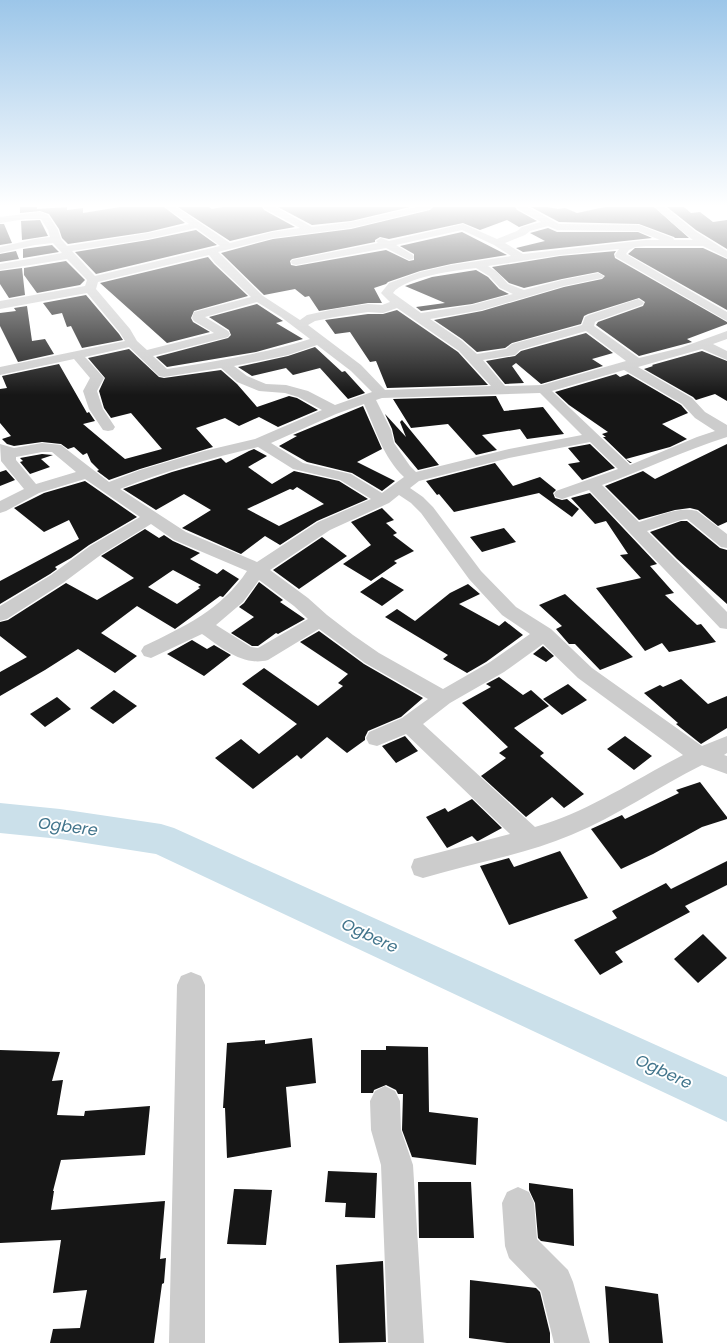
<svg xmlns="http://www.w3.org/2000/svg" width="727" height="1343" viewBox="0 0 727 1343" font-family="Poppins,sans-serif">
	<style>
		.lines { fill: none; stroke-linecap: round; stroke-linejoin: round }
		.river { fill: #cbe0ea; fill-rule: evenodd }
		.building { fill: #161616; fill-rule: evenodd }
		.street { fill: #ccc; fill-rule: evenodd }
		.labels { text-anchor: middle; stroke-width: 4; stroke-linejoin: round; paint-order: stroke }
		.near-water-label { font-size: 16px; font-style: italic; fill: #42758c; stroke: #fff }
	</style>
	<rect width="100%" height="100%" fill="#fff"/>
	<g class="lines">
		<path class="river" d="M0,803L60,809L161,824L174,828L727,1077V1122L156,854L60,839L0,833Z"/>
	</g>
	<path class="building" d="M20,207H37V209L67,207V210L83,208V213L120,207H164L185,223L148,232L68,244L62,238L59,229L49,214L40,211L20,213Z
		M178,207H209L212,209L222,207H262L264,210L295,227L272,231L230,241Z
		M278,207H410L351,221L312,225Z
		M433,207H515L517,210L537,221L519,227L507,220L480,230L463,223L389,239L380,237L375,240V242L292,259L290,261L291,265L296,266L386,250L409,261L414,260V254L400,246L462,232L507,255L451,264L420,271L388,282L386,284L374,288L382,303H368L319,311L309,296L305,297L295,289L264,295L221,253L273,239L351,229L430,210Z
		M531,207H548L558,209L565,208L577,213L605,207H654L689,238H675L674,237L639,224L559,222Z
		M667,207H684L691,213L700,212L713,222L727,220V249L696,230Z
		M40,220L48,236L22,240L21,221Z
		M0,224H4L12,243L0,245Z
		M548,228L557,232H638L652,238L523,252L516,248L545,241L530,233Z
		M196,230L217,245L96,274L75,252L148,240Z
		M52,245L59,252L23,258V249Z
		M635,248H703L727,259V310L628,254Z
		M16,251L19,259L0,262V254Z
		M616,251L614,254L615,258L727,322V324L687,339L692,342L639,356L596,325L598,322L643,306L645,302L639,298L588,314L584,316L581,324L512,343L505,348L477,352L462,339L434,320L482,311L564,287L602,279L605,276L598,272L562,279L524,288L509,283L492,267L560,256Z
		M208,257L214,264L248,296L194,311L191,318L193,322L210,332L167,343L100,283Z
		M66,261L85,280L80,285L37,293L24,275V268Z
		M22,268L25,295L9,298L0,284V271Z
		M476,270L488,277L499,289L509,294L472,304L421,311L416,307L445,303L405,286L432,277Z
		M86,295L119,334L123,340L82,348L71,326L67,327L62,313L52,315L43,303Z
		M257,304L283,321L276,323L303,339L256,352L167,367L156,357L228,338L231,335L229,330L209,317Z
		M27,306L32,341L45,339L54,354L18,362L0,326V313L16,311L14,308Z
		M397,310L458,352L488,385L387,388L376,361L370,362L350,332L335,334L325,320L368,314H383Z
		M586,333L613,353L592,359L603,366L541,384L516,363L512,366L524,383L505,384L486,361L515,356L521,351Z
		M315,347L342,372L345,371L365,393L348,399L320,368L293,375L286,368L252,376L238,367L288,356Z
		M129,349L159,377L164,378L221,370L237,384L257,407L289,396L297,398L318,410L278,427L259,417L239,426L225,418L196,428L213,447L140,469L109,480L97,471L99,470L91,462L87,453L83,455L74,447L68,449L61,444L42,442L14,446L7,444L2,439L11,436L0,423V389L7,388L2,376L59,364L87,413L89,412L95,421L83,424L114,450L125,459L162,449L131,413L111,418L104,408L99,391L105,378L88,358Z
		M702,351L727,361V401L715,394L696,400L693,397L644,369L653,366L652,365Z
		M616,374L620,377L628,374L681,405L688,413L662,424L687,439L670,447L626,459L632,463H630L603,437H606L602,434L608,432L569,405L555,392Z
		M496,396L504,411L543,407L564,434L527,439L520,429L482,435L497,450L476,455L448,424L411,428L393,399Z
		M363,406L382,449L357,462L395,481L382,491L352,473L307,462L279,446L297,436L293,435Z
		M385,414L406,437L400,422L402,420L439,465L418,470L395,442L392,429Z
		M590,444L615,468L582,480L568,464L580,462L568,448Z
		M727,444V522L718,526L698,510L690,508L675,510L639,520L605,486L643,471L655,479Z
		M254,449L267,456L248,467L272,484L294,471L339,481L368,499L317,521L280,545L265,536L241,554L182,528L211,510L184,494L156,510L123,489L172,472L221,458L226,463L249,451ZM297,487L324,504L279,526L247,509L290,489L293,490Z
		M42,454L53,455L41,459L50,467L30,474L20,462L23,461L20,458Z
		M495,463L513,486L540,477L556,490L553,493L555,498L562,500L567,499L579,509L572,517L539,493L454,512L439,494L437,495L426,481Z
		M6,470L15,480L0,486V472Z
		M85,481L137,517L89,545L71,558L55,567L57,569L50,574L0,604V581L79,539L69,520L44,532L14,508L44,493Z
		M590,493L657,564L650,566L674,593L665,595L697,625L701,624L716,642L669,652L662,643L645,651L596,588L641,578L620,555L628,554L606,521L595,524L571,498Z
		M382,508L394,520L386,523L397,533L393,535L414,551L394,561L397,563L371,581L343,564L371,545L351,522Z
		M681,521H687L720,548L727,550V604L677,559L650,532Z
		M504,528L516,542L482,552L470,537Z
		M145,529L159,538L164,535L173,541L200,553L190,559L217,574L223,569L239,579L223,597L220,596L175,629L137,606L101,633L137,656L115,673L78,649L45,670L0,696V672L27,657L0,636V622L8,620L66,583L97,600L134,578L101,556ZM173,570L201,585L198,587L200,588L177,604L148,587Z
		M322,537L347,556L299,589L273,570Z
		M382,577L404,590L382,606L360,592Z
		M259,582L283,600L280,602L305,619L278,634L276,633L258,646H252L231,633L254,617L239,607L244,603Z
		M468,584L480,594L459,604L499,626L505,621L523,635L486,662L467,673L443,659L448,655L385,617L397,609L415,621L450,593Z
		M565,594L633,657L600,670L575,644H569L556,629L562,626L539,605Z
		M319,631L364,664L423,698L401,717L368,731L365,737V740L347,753L327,737L301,759L297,755L253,789L215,758L241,739L259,754L297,724L242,684L264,668L318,706L343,686L338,683L348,674L300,642Z
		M192,640L207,649L214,645L231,655L204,676L167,654Z
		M543,646L554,656L546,662L533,654Z
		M499,677L523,695L531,690L549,706L514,728L544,753L540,756L584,794L564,808L552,797L526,817L481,776L506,758L499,753L508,747L462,703L491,687L486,684Z
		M681,679L708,704L727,696V728L701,744L676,724L678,723L644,693L660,685L663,687Z
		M568,684L587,700L562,715L543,699Z
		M114,690L137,706L113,724L90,708Z
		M57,697L71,709L45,727L30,714Z
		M405,736L418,751L396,763L382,746Z
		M625,736L652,756L634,770L607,749Z
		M700,782L727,817V819L702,827L653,854L621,869L591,829L622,815L625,819L679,793L676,790Z
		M472,799L502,828L478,841H477L472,836L447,848L426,817L445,808L448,812Z
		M560,851L588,898L509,925L480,866L509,858L514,867Z
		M727,861V885L685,906L690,912L615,952L623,962L600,975L574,940L617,918L612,911L666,883L671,889Z
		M703,934L727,958L698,983L674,959Z
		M312,1038L316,1083L286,1087L291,1147L227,1158L225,1108H223L227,1043L265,1040V1044Z
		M386,1046L428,1047L429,1112L478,1118L476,1165L412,1157L402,1130L403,1094H398L396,1090L386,1085L374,1090L373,1093H361V1050H386Z
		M0,1050L60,1052L52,1081L63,1080L57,1115L84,1116L85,1111L150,1106L145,1155L61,1160L53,1191H54L51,1210L165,1201L160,1259L166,1258L164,1283L162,1284L154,1343H50L53,1329L80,1328L87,1290L53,1293L61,1240L0,1243Z
		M328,1171L377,1173L375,1218L345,1217L346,1203L325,1202Z
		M418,1182H471L474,1238H419Z
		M529,1183L573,1189L574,1246L541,1241L538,1238L535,1203L529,1190Z
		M234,1189L272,1190L266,1245L227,1244Z
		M383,1261L386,1342L339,1343L336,1265Z
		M470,1280L536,1288L540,1292L550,1333V1343H507L469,1338Z
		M605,1286L658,1294L663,1343H609Z"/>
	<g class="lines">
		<path class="street" d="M165,207H176L230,243L272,232L300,228L265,209L263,207H275L312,227L351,222L416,207H432L430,209L351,228L273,238L218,252L263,296L300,320L307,315L335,309L368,304L382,305L390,302L381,293L389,283L420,272L451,265L511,256L494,245L462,230L396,245L413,255L414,257L413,259L409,260L386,248L296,265L292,264L291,262L292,260L378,243L376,241L381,238L389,241L463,224L497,239L517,231L522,227L541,222L518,209L516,207H528L559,224L639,225L673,238L674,240H693L672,223L655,207H665L695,231L727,251V258L703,246H646L635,247L629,250L626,254L727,312V321L616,257L615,255L619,249L560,255L488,266L497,272L508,284L524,290L562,280L598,273L604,276L602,278L564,286L482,310L430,319L461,340L477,354L506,349L512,344L582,325L585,317L589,315L638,299L642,301L644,303L642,305L597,321L595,322L594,326L639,358L680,348L727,331V339L713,344L727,351V360L702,349L638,367L692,398L705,412L727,425V437C685,450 644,470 602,485L639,522C657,517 678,506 697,511L727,534V548L721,547L687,519L681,520L647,531L727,612V629L720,628L589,490L562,499L556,497L554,494L556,491L618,469L590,442L509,458L419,481L410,488L423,497L433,507L481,571L516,607L551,629L592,668L702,746L727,736V753L724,755L727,756V774L702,765C658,787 617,816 571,835C524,855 472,863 423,878L414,875L411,867L414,859L510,834L406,734L377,746L369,744L366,738L369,732L402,718L428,699L365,663L319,629L268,660C243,667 221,647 202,634L151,658L144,656L141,651L144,646C184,627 222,609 247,571L174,540L151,524L102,554L63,583L7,619L0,621V606L51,575L90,546L140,517L85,479L39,493L6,511L0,513V501L24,489L1,461L0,444L14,448L42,443L61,445L109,482L140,470L204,451L255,439L322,410L298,397L285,393L259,391L237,382L221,368L164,377L159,376L129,347L85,357L104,378L97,391L103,409L115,427L113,430L108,431L103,430L89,409L83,391L90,378L74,359L0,375V367L125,341L120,333L87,293L0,309V301L85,286L87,280L67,259L0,270V264L62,253L53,243L35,245L0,253V247L35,239L50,237L48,230L41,219H26L0,223V217L40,212L48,215L58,230L61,239L67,246L148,233L189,224ZM548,226L557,230L638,231L660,240H646L523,254L505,243L525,235L530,231ZM196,228L220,246L95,276L72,251L148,239ZM209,255L215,263L251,297L194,312L192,318L194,321L214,333L147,350L137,341L130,329L96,289L98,282ZM476,268L489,276L500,288L513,294L472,305L421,313L393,293C404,277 457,270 476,268ZM257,302L281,317L310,339C263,354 215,361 167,369L153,356L228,337L230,334L228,331L205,317ZM397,308L459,351L491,386L385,390L361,365L308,325L315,321L335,317L368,312L383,313ZM586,331L626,361L542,385L505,386L483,360L515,355L520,350ZM317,345L351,371L372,392L335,405L308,391L286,385L266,384L247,376L234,366L288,355ZM624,370L682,404L695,418L715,431L697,437L630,465L552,391ZM540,393L582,435L509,449L416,472L410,466L394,443L391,430L376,400L382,398ZM364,404C376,430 383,457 404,477L382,493L351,474L303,463L271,443L336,414ZM258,447L293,469L340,480L371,499L318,522L257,562L186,532L120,489C165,471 211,458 258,447ZM42,452H52L76,472L36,484L16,460V457ZM399,495L411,503L421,513L469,579L502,615L530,634L490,662L443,689L379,653L353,635L327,615L308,598L270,570L330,530L389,503ZM259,580L294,606L308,619L258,648L251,647L216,625L243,602ZM543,644L578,678L683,755C634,780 588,812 535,827L423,724L450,703L504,672Z
			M191,972L201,976L205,985V1343H169L177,985L181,976Z
			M385,1086L395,1091L400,1101L401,1130L413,1165L424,1343H388L381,1165L371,1130L370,1101L375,1091Z
			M518,1187L529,1192L534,1203L537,1239L568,1270L573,1282L590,1343H554L541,1291L509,1258L505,1246L502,1203L507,1192Z"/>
	</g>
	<linearGradient id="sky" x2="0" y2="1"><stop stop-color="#9cc6e9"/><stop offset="0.52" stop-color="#fff"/><stop offset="1" stop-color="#fff" stop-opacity="0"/></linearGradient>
	<rect width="727" height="395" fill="url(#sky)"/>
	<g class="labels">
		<g class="near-water-label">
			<text transform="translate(68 826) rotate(7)" y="6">Ogbere</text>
			<text transform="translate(370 935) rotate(25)" y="6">Ogbere</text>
			<text transform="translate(664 1071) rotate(25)" y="6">Ogbere</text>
		</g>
	</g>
</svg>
